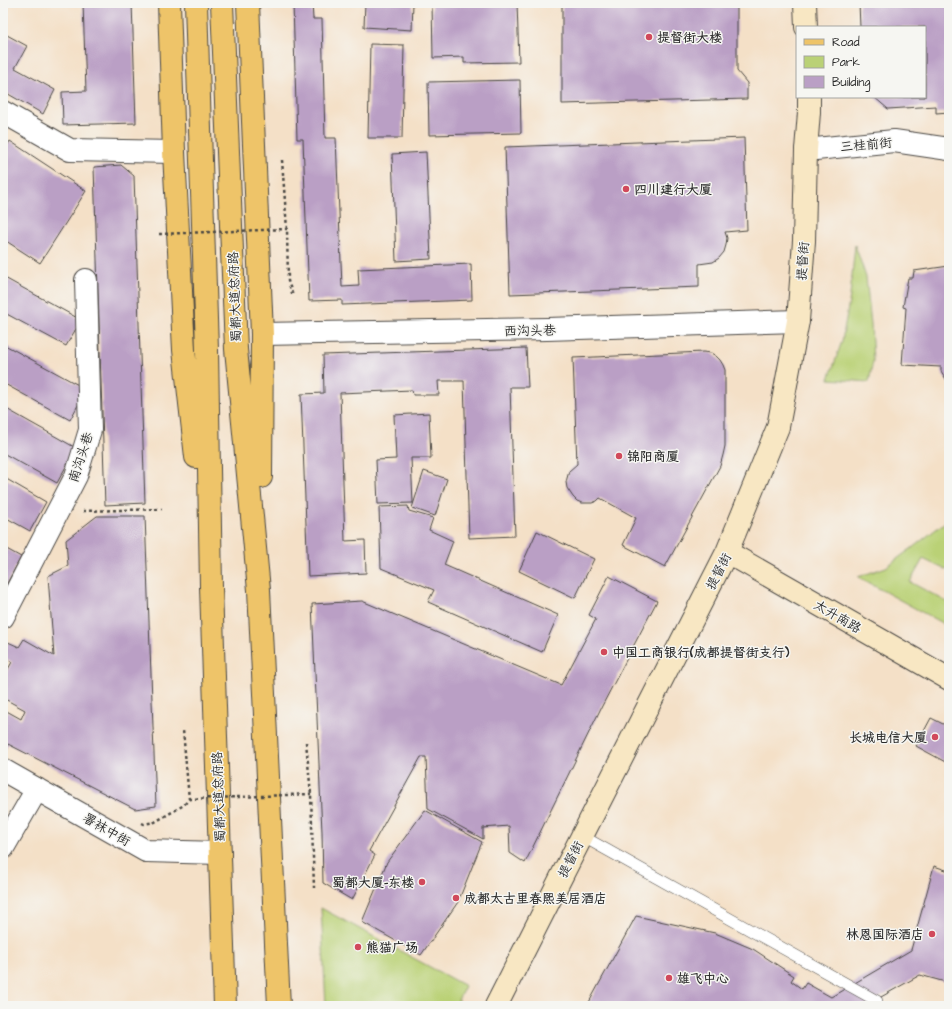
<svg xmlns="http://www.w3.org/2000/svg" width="952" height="1009" viewBox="0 0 952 1009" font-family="'Architects Daughter','LXGW WenKai TC',sans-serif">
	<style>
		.green { fill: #bad176; stroke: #727e50 }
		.building { fill: #ba9fc5 }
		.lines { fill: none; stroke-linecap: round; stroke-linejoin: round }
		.lane-casing { stroke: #494642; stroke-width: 12 }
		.street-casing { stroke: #494642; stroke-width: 24 }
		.secondary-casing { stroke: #494642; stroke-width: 24 }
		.primary-casing { stroke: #494642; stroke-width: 24 }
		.path { stroke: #494642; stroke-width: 2.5; stroke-dasharray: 3 3; stroke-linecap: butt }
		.lane { stroke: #fff; stroke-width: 11 }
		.street { stroke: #fff; stroke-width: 22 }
		.secondary { stroke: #f8e7c3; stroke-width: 22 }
		.primary { stroke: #eec469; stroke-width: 22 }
		.path-bridge { stroke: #494642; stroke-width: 2.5; stroke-dasharray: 3 3; stroke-linecap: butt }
		.poi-dot { fill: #d1495b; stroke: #f6f6f2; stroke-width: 1.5 }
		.labels { text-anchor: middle; stroke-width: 3; stroke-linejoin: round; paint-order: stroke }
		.poi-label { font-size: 13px; font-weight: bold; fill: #2b2b2b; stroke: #f6f6f2; text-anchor: start }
		.street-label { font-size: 13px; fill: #2b2b2b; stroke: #f6f6f2 }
	</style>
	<rect width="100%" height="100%" fill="#f6f6f2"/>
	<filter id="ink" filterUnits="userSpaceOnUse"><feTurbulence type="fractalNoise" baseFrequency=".025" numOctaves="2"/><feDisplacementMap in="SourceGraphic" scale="8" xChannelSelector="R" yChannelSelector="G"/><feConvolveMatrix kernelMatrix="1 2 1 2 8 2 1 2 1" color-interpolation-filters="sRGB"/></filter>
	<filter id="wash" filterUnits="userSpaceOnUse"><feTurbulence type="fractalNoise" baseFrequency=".012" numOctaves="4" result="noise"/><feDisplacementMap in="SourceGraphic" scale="16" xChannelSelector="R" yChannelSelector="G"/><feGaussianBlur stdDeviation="0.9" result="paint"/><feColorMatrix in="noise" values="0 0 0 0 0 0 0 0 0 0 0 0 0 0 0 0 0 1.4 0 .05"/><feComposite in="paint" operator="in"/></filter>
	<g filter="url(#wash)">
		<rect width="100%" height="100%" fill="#f4e0c7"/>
		<path class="green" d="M855,245L866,277L871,324L873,361L869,382L829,379L842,341L850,296Z
			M949,519V569L946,570L923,559L910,582L949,603V627L858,577L886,567L912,548Z
			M321,908L465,986L455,1006H326Z"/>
		<g id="blocks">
			<path class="building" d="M83,3H132L136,123L63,125L62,92L86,91Z
				M293,3H312L313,19H322L325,138H336L342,287L359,286L358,269L471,264L472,300L342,305V300L309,301L303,139H297Z
				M365,3H413L412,30L364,27Z
				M432,3H517L519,62L464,63V57L433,58Z
				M562,3H737V71L747,83V99L562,104Z
				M859,3H949V112L936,113V106L888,109L874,97H925V27H860Z
				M7,35L27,46L15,68L55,90L43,114L3,91V43Z
				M370,44L404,45L402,138H368Z
				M520,80L521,133L429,135L428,82Z
				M744,138L747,230L725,232L727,238L726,245L724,252L719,258L713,262L699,264V287L510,294L505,147Z
				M10,141L86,191L40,263L3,239V152Z
				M426,152L431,259L396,261L392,154Z
				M121,165L134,176L145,503L105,505L94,167Z
				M949,266V384L941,371V367L902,365L906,308L903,307L908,278H913L914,271Z
				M3,277L81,320L66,346L3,312Z
				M3,344L82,387L85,392L70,420L3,383Z
				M526,348L528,387H510L515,536L469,538L464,381H438L439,395H413L412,390L340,393L345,541L365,540L366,573L308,576L301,394L324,393L323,355Z
				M703,352L711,353L716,356L720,360L723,365L725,370V446L723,455L720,466L665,567L623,545L636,518L600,498L597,501L592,503H582L577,501L573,497L567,488L566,482L569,471L577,464L573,358Z
				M3,407L76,448L57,483L3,453Z
				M429,413L431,458H411L413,503L378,504L376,460L396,459L394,415Z
				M424,471L447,479L435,516L412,508Z
				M3,477L46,502L30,531L3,516Z
				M408,506L409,511L433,518L429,530L453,541L444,565L558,615L542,652L428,602L434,590L381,568L379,507Z
				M97,516H145L156,806L135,809L8,744L3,754V709L21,719L25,710L3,698V678L12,662L3,657V651L8,642L19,647L24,639L54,656L48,576L68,566L66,540Z
				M537,531L594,559L575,598L519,571Z
				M3,547L21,557L3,591Z
				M609,576L657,601L602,706L525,863L510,853L509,826L483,828V839L428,809L426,757H421L369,851L375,855L352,900L323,883L322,832L312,604L362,601L561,685L596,619L589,615Z
				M931,718L949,727V764L916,746Z
				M425,810L482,842L458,902L421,955L362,922L387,862Z
				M934,866L949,871V983L920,975L865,1006H587L636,916L715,933L753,949L794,976L791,981L802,989L806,983L831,997L911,950Z"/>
		</g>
	</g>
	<g filter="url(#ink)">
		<use href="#blocks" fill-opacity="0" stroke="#494642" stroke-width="1"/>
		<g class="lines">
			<g class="lane-casing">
				<path id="lane" d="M582,836L877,1001L874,1006"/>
			</g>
			<g class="street-casing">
				<path id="street" d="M3,112L70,150L174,152
					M806,150L894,141L949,149
					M262,334L547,329L798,321
					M3,617L76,476L90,430L86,280
					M3,770L146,851L220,853
					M3,848L37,789"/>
			</g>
			<g class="secondary-casing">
				<path id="secondary" d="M805,3L806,27
					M727,552L949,679
					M496,1006L582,836L727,552L778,427L798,321L804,241L806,150L809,112V97"/>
			</g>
			<g class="primary-casing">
				<path id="primary" d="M169,3L174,152L184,350L196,457
					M196,3L207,350L211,587L225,1006
					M222,3L236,349L259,590L279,1006
					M248,3L262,334L261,477"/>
			</g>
			<path class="path" d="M282,160L287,229L288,281L293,296
				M83,511L162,509
				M306,742L311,794L314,888
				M142,823L144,824L155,822L184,805L189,799L183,730"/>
			<use href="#lane" class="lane"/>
			<use href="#street" class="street"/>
			<use href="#secondary" class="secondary"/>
			<use href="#primary" class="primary"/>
			<path class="path-bridge" d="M159,234L287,229
				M189,799L311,794"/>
		</g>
	</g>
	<g class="poi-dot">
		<circle cx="649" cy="37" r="4"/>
		<circle cx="626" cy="189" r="4"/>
		<circle cx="619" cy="456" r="4"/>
		<circle cx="604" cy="652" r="4"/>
		<circle cx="935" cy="737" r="4"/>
		<circle cx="422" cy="882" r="4"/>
		<circle cx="456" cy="898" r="4"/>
		<circle cx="932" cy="934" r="4"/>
		<circle cx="358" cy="947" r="4"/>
		<circle cx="669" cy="978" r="4"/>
	</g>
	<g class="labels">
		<g class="poi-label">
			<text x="657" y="42">提督街大楼</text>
			<text x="634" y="194">四川建行大厦</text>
			<text x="627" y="461">锦阳商厦</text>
			<text x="612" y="657">中国工商银行(成都提督街支行)</text>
			<text x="927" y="742" text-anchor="end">长城电信大厦</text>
			<text x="414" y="887" text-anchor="end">蜀都大厦-东楼</text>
			<text x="464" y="903">成都太古里春熙美居酒店</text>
			<text x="924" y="939" text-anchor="end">林恩国际酒店</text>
			<text x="366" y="952">熊猫广场</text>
			<text x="677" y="983">雄飞中心</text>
		</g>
		<g class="street-label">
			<text transform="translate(866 144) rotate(-5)" y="5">三桂前街</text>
			<text transform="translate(802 261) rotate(-86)" y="5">提督街</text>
			<text transform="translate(234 297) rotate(-92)" y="5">蜀都大道总府路</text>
			<text transform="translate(530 330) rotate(-1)" y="5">西沟头巷</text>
			<text transform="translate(80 457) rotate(-72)" y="5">南沟头巷</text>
			<text transform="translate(718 571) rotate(-63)" y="5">提督街</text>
			<text transform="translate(838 616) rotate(30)" y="5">太升南路</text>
			<text transform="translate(218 797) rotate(-92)" y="5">蜀都大道总府路</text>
			<text transform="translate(107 829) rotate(30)" y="5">署袜中街</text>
			<text transform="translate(570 859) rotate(-63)" y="5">提督街</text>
		</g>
	</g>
	<rect width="952" height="1009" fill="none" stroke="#f6f6f2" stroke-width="16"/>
	<rect x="796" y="26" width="130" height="72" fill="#f6f6f2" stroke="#a5a5a2"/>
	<rect x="804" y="39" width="20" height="6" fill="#eec469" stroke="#a5a5a2"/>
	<text x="832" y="46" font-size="12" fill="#2b2b2b">Road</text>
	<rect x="804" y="56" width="20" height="12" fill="#bad176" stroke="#a5a5a2"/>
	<text x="832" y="66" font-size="12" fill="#2b2b2b">Park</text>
	<rect x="804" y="76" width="20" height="12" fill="#ba9fc5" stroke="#a5a5a2"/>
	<text x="832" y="86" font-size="12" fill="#2b2b2b">Building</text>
</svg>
